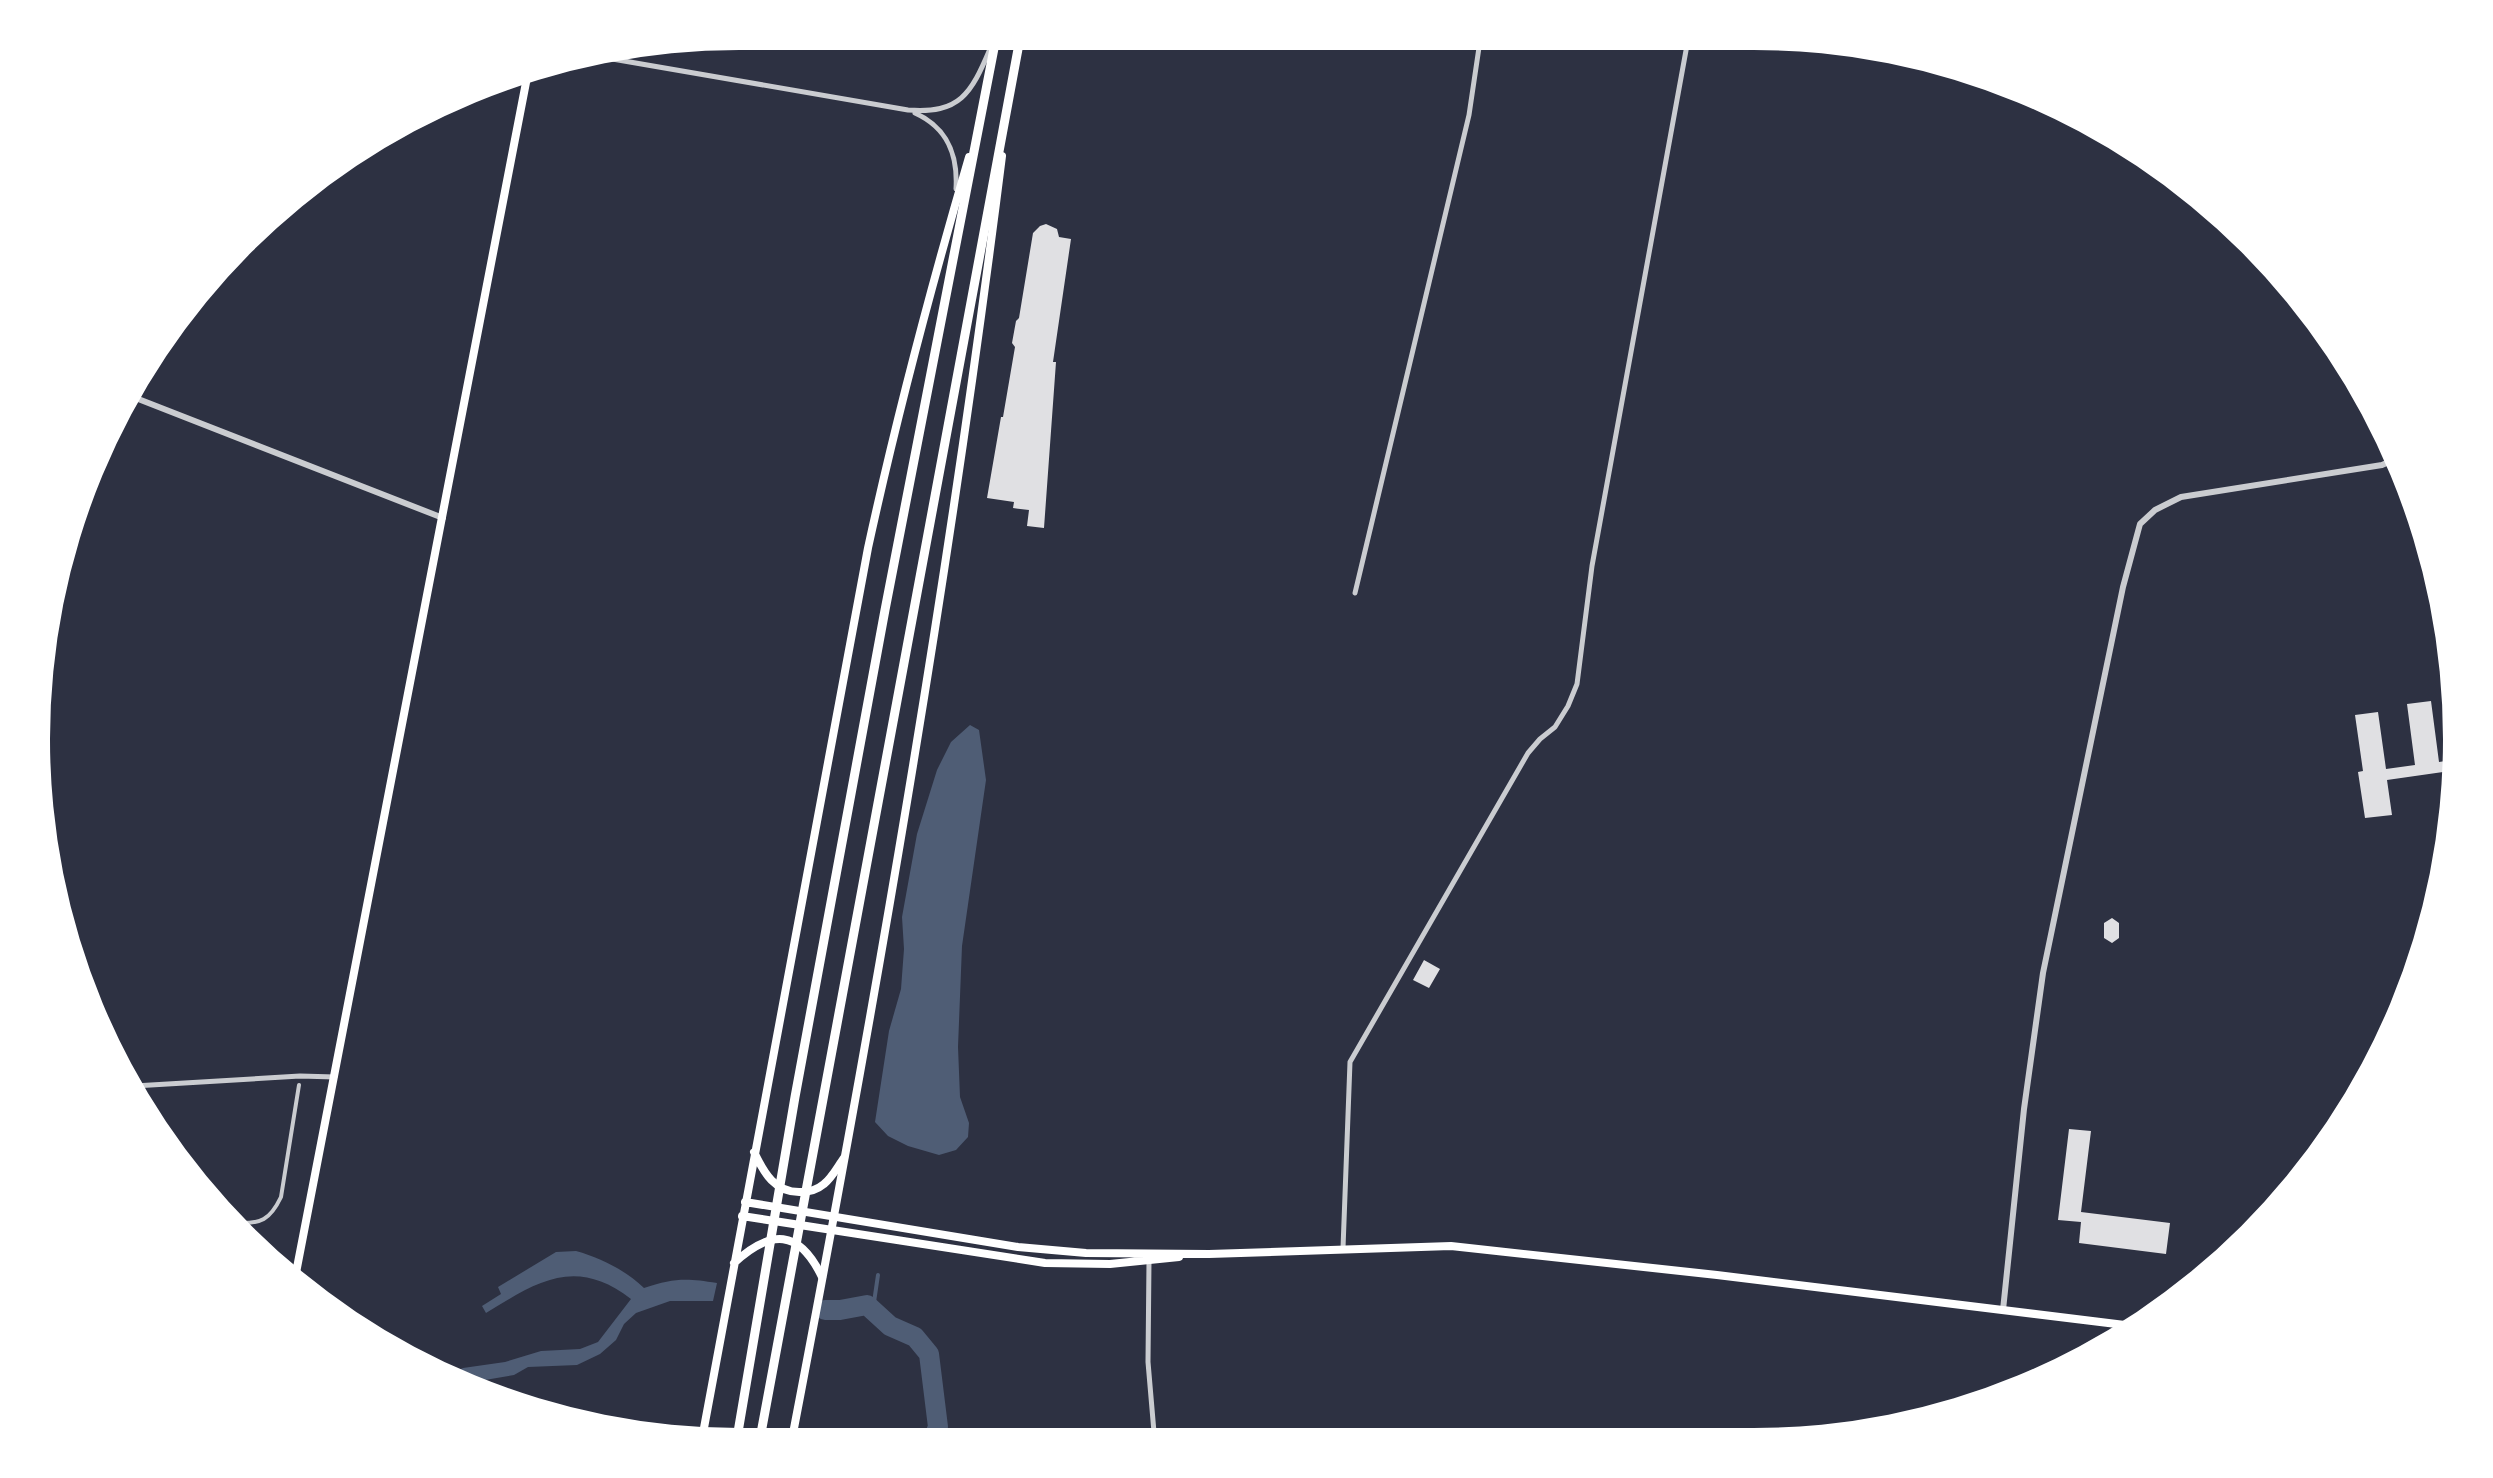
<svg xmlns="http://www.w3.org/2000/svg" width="2493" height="1478" viewBox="0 0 2493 1478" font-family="Commissioner,sans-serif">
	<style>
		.water { fill: #4f5d75 }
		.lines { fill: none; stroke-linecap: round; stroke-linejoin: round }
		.stream { stroke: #4f5d75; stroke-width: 4 }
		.river { stroke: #4f5d75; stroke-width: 20 }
		.building { fill: #e0e0e3 }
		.pedestrian { stroke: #caccd0; stroke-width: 4 }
		.minor { stroke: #caccd0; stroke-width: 5 }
		.tertiary { stroke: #caccd0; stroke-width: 6 }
		.secondary { stroke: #fff; stroke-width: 8 }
		.primary { stroke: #fff; stroke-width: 8 }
		.trunk { stroke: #fff; stroke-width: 9 }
	</style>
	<rect width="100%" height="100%" fill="#2d3142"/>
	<path class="water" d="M970,725L979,730L986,780L962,946L958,1047L960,1097L969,1123L968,1137L956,1150L939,1155L908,1146L888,1136L875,1122L889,1031L901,989L904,949L902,917L917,834L937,770L951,742Z
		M576,1251C601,1258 625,1270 644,1288C674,1278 686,1278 717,1283L713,1301H670L636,1313L624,1324L616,1340L600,1354L577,1365L528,1367L514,1375L485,1380H455L447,1376L463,1368L505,1362L541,1351L580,1349L598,1342L631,1299C575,1256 537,1282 486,1313L482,1306L501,1294L498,1287L556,1252Z"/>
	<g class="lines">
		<path class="stream" d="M873,1309L878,1275"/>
		<path class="river" d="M825,1310H840L867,1305L890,1326L915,1337L929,1354L938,1427L931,1444"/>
	</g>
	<path class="building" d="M1046,224L1057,229L1059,237L1071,239L1053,362H1056L1044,528L1027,526L1029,510L1013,508L1014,502L987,498L1001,417H1003L1015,347L1012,343L1016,321L1019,318L1033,233L1040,226Z
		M2431,701L2439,762L2459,759L2457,770L2387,780L2392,815L2365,818L2358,772L2363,771L2355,715L2378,712L2386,769L2415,765L2407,704Z
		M2112,918L2119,923V938L2112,943L2104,938V923Z
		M1424,960L1440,969L1429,988L1413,980Z
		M2069,1129L2091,1131L2081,1212L2170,1223L2166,1254L2079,1243L2081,1222L2058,1220Z"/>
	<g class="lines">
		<path class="pedestrian" d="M236,1223C261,1224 270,1220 281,1197L299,1085"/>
		<path class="minor" d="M1137,42L1139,33
			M595,56L908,110C960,114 971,94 990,49
			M915,113C948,128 958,155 956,189
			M1355,593L1469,115L1481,34
			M134,1086L300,1076L335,1077
			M1343,1248L1350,1062L1528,753L1540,739L1555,727L1568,706L1577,684L1592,566L1689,34
			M1149,1261L1148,1362L1155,1444"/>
		<path class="tertiary" d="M128,395L443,518
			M2003,1310L2024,1109L2043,973L2123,587L2140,524L2155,510L2181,497L2382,465L2400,457"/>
		<path class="secondary" d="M754,1152C764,1173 775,1193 801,1192C809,1192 818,1189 824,1184C832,1178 838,1166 844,1158
			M745,1202L1018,1247L1086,1253L1209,1254L1451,1246L1717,1275L2141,1327
			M742,1216L1045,1263L1110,1264L1179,1257
			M734,1263C771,1229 799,1229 822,1277
			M295,1278L529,67
			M701,1444L868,548C897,415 931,287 969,157"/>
		<path class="primary" d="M791,1444C873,1017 948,588 1002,156"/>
		<path class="trunk" d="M736,1444L795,1097L885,610L997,33
			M759,1444L1021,33"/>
	</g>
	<path d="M0 0H2493V1478H0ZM739 50H1754A689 689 0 0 1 2443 739V739A689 689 0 0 1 1754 1428H739A689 689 0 0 1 50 739V739A689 689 0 0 1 739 50Z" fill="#fff" fill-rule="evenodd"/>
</svg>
